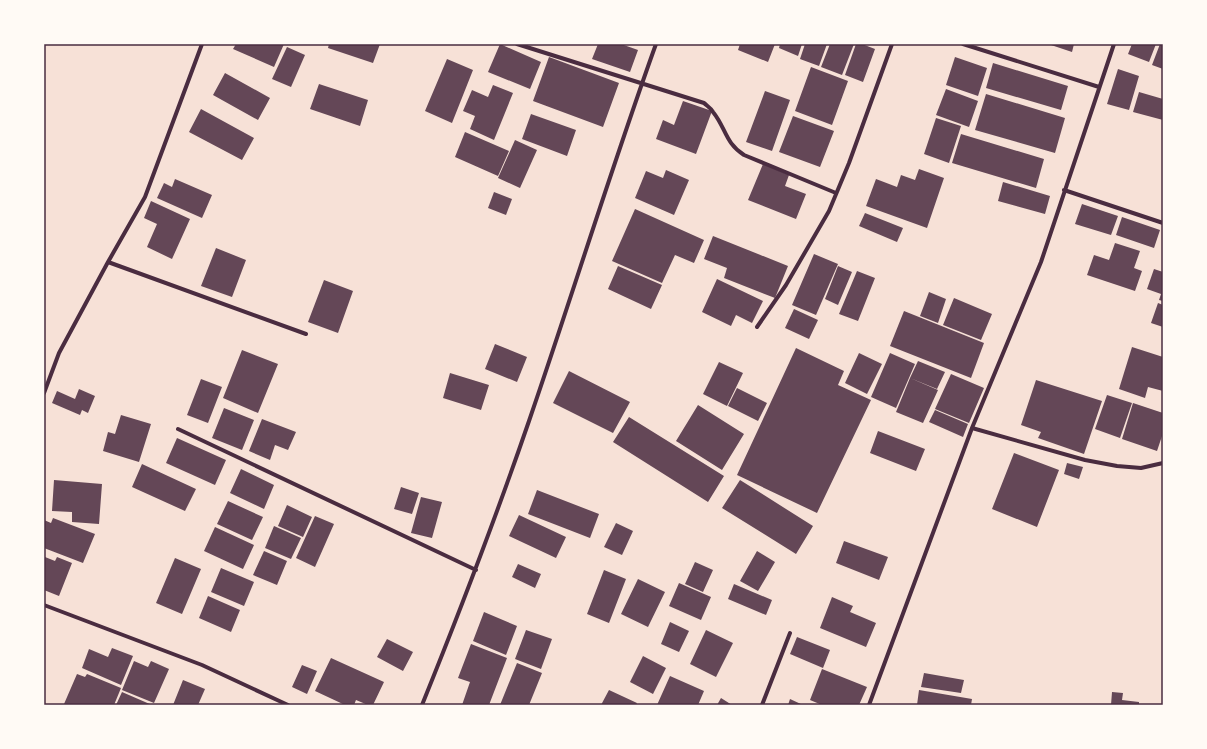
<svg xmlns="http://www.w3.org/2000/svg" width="1207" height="749" viewBox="0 0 1207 749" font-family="'Public Sans',sans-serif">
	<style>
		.building { fill: #644757 }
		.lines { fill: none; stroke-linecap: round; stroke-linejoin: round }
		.minor { stroke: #4a2c40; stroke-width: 4 }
		.neatline { fill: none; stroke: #4a2c40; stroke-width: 1.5 }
	</style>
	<rect width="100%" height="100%" fill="#f7e1d7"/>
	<path class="building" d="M236,44H284L274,67L233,49Z
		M329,44H380L373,63L328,48Z
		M500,44L541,62L530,89L488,72Z
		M598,44H621L638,50L630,72L592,59Z
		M740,44H775L768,62L738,50Z
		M780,44H802L798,56L779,48Z
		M805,44H827L819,66L800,59Z
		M830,44H854L842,75L821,67Z
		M856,44H862L875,49L863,82L845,75Z
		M1048,44H1074L1072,52Z
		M1132,44H1156L1149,62L1128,54Z
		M1160,44H1163V69L1152,65Z
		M287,47L305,55L291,87L272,79Z
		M549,57L619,83L603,127L533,101Z
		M955,57L987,68L978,96L946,85Z
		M447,59L473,70L452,123L425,111Z
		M993,63L1068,86L1061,110L986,88Z
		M811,67L848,81L832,125L795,111Z
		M1118,69L1139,76L1129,110L1107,104Z
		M225,73L270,98L258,120L213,95Z
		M319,84L368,100L360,126L310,109Z
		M493,85L513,93L494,140L470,129L475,116L463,111L472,90L488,97Z
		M946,89L978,101L969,127L936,115Z
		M765,91L790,100L772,151L746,142Z
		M1139,92L1163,99V120L1133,112Z
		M986,94L1065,118L1055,153L975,130Z
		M683,101L712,111L696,154L656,139L663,120L674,125Z
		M201,109L254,138L242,160L189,132Z
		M531,114L576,130L567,156L522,139Z
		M793,116L834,131L820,167L779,152Z
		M936,118L961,126L949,163L924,154Z
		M465,132L509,151L498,176L455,157Z
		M961,134L1044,159L1036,188L952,163Z
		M515,140L537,150L520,188L498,178Z
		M763,164L789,175L785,186L806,194L796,219L748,200Z
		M919,169L944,178L927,228L866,206L876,179L897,187L901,175L915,180Z
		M666,170L689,180L674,215L635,198L646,171L663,178Z
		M175,179L212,195L202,218L157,198L164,183L172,187Z
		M1003,182L1050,196L1045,214L998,201Z
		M494,192L512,199L506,215L488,208Z
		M151,201L190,219L172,259L147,247L157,224L144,218Z
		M1082,204L1118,216L1111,235L1075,224Z
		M635,209L704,240L694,263L675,255L662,283L612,261Z
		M865,213L903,228L897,242L859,226Z
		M1122,217L1160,230L1154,248L1116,235Z
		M713,236L788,266L775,298L724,278L727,268L704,259Z
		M1115,243L1140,251L1134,268L1142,271L1135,291L1087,275L1094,255L1109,260Z
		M216,248L246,260L232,297L201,286Z
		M814,254L838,264L816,315L792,305Z
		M618,266L662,285L651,309L608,289Z
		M838,266L852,272L838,305L825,299Z
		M1154,269L1163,272V301L1159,300L1161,294L1147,289Z
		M857,271L875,278L858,321L839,314Z
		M717,279L763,301L752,323L736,315L731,326L702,312Z
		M324,280L353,291L338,333L308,322Z
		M929,292L946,299L938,323L920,316Z
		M954,298L992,314L981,340L943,325Z
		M1158,303L1163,305V327L1151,323Z
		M794,309L818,320L809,339L785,328Z
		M904,311L984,343L971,378L890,346Z
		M495,344L527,357L517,382L485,369Z
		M1132,347L1163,357V391L1148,387L1145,398L1119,389Z
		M796,348L844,371L838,385L871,400L817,513L737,475Z
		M242,350L278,364L258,413L223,398Z
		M859,353L882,364L867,394L845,383Z
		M890,353L915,364L896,408L871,397Z
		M918,361L945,372L937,389L910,378Z
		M719,362L743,373L727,406L703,394Z
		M569,371L630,402L613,433L553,403Z
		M450,373L489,385L481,410L443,398Z
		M951,374L984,388L969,423L935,409Z
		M910,378L938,390L923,423L896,412Z
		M201,379L222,387L208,423L187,415Z
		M1036,380L1102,401L1084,454L1038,438L1041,432L1021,425Z
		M737,388L767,403L758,421L728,406Z
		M79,389L95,396L88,413L82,410L80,415L52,403L57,391L75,399Z
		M1107,395L1132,403L1120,438L1095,429Z
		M1133,403L1163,413V433L1157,451L1122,439Z
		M698,405L744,434L722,470L676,441Z
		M224,408L254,420L242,450L212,438Z
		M935,410L968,424L963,437L929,422Z
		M121,415L151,424L139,462L103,451L108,432L115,434Z
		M629,417L724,476L708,502L613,442Z
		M262,419L296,432L288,450L275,445L270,460L249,451Z
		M878,431L925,449L916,471L870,453Z
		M177,438L226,460L215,485L166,463Z
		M1014,453L1059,470L1037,527L992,509Z
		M1067,463L1083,467L1079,479L1064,474Z
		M142,464L196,489L185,511L132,487Z
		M241,469L274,485L264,509L230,493Z
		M54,480L102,484L99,524L72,522V512L52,511Z
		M740,480L813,526L796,554L722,508Z
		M401,487L419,493L412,514L394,509Z
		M537,490L599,514L590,538L528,514Z
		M421,497L442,502L432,538L411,533Z
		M228,501L263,517L252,540L217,524Z
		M287,505L312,517L303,537L278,526Z
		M519,515L566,537L556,558L509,536Z
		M315,516L334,524L315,567L296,558Z
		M53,518L95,534L83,563L44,548V520L51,523Z
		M616,523L633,531L622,555L604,547Z
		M274,526L301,538L291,559L265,548Z
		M215,527L254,545L243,569L204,551Z
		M844,541L888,557L879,580L836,563Z
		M264,551L287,561L277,585L253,575Z
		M757,551L775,562L758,591L740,581Z
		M45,557L55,561L57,557L72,563L59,596L44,590Z
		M175,558L201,569L182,614L156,603Z
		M695,562L713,570L703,592L685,584Z
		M518,564L541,574L535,588L512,577Z
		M221,568L254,582L244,606L211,592Z
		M604,570L626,579L609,623L587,614Z
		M638,579L665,592L648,627L621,614Z
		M679,583L711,597L701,620L669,606Z
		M734,584L772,600L766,615L728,599Z
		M208,596L240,610L231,632L199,618Z
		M832,597L853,606L850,612L876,623L866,647L820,628Z
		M484,612L517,626L506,655L473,641Z
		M670,622L689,631L679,652L661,644Z
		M526,630L552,639L541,669L515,659Z
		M706,630L733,643L716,677L690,664Z
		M797,637L830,650L823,668L790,654Z
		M387,639L413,652L403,671L377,657Z
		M471,644L507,658L489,705H462L470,682L458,678Z
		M112,648L133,656L121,685L82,668L89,649L108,657Z
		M643,656L666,668L653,694L630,682Z
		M331,658L384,682L373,705H368L356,700L354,705H345L315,691Z
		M134,661L148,667L151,661L169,669L154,703L122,690Z
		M517,663L542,673L529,705H500Z
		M302,665L317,671L307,694L292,687Z
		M822,669L867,687L859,705H822L810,700Z
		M924,673L964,680L961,693L921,687Z
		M77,674L85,677L87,674L121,688L114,705H67L64,704Z
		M670,676L704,691L698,705H657Z
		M183,680L205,689L198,705H173Z
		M609,690L637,703L636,705H601Z
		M919,690L972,699L971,705H917Z
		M122,692L152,705H116Z
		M1112,692L1123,693L1122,700L1139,702V705H1111Z
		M721,698L732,705H717Z
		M790,699L803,705H788Z"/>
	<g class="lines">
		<path class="minor" d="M517,44L704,103C707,106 711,108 713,112C726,128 725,143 744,155L836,193
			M963,44L1099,87
			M1064,190L1163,223
			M108,262L306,334
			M757,327L786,285L829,211L849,163L892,44
			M44,393L59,353L108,262L145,197L202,44
			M972,428L1085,460L1117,466L1141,468L1163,463
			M178,429L476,570
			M44,605L202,665L288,705
			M422,705C460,611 496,517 529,421C572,296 611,169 656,44
			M762,705L790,633
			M869,705L972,428L1041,262L1114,44"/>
	</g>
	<rect width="1207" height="749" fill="none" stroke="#fffaf5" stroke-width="90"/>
	<rect x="45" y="45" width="1117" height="659" class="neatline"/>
</svg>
